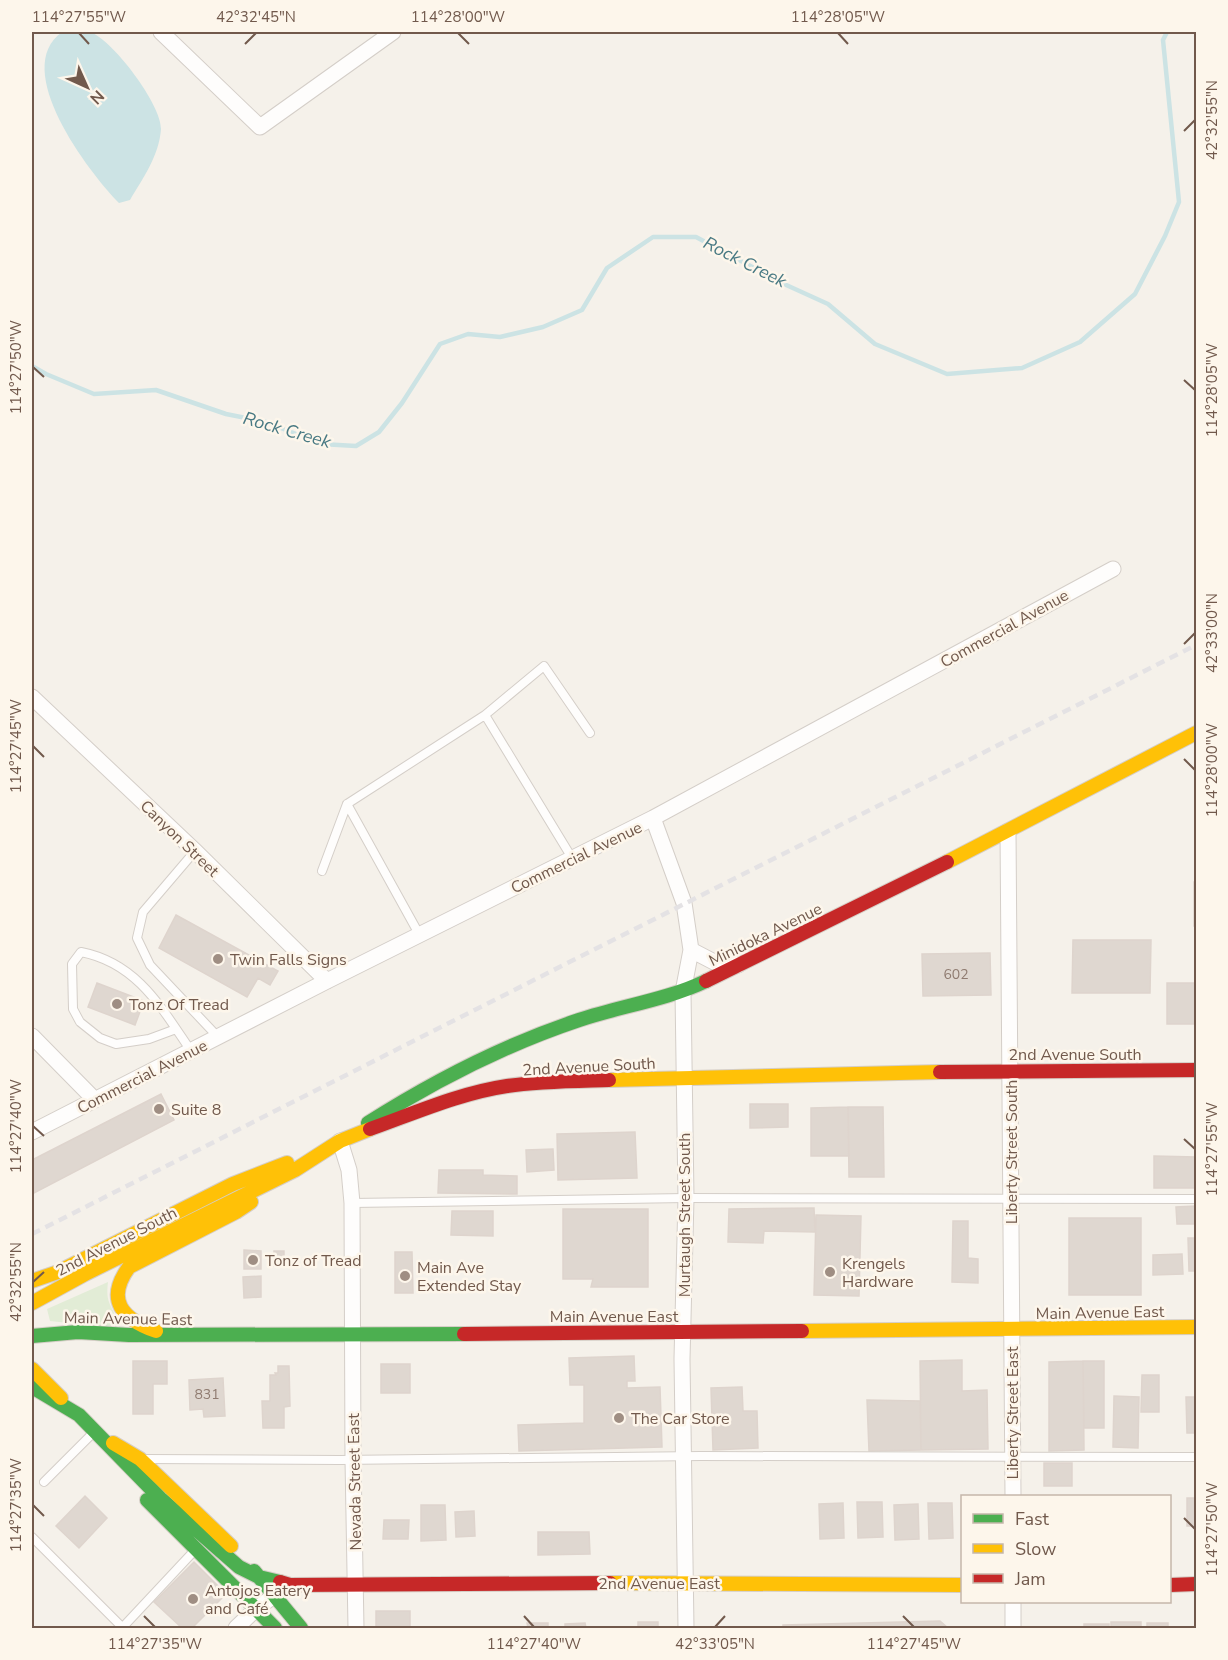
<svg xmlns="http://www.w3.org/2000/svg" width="1228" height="1660" viewBox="0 0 1228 1660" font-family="'Nunito Sans',sans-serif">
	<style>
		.green { fill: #e2ecd6 }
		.water { fill: #cce3e4 }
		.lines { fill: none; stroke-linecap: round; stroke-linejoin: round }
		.stream { stroke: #cce3e4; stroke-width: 4.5 }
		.building { fill: #dfd7d0; stroke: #ded4cd; stroke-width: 1.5 }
		.lane-casing { stroke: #d4cec8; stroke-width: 10 }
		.street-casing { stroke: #d4cec8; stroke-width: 17 }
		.fast-casing { stroke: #d5cec6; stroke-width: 16 }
		.slow-casing { stroke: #d5cec6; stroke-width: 16 }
		.jam-casing { stroke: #d5cec6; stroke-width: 16 }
		.lane { stroke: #fefdfc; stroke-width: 8 }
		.street { stroke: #fefdfc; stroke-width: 15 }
		.fast { stroke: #4caf50; stroke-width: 14 }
		.slow { stroke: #ffc107; stroke-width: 14 }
		.jam { stroke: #c62828; stroke-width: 14 }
		.rail { stroke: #e4e2e4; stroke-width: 4.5; stroke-dasharray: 9 6; stroke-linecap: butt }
		.ticks { fill: none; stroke: #71594c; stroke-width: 2 }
		.poi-dot { fill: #9f8e83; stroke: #fdf6eb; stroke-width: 2 }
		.labels { text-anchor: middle; stroke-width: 5; stroke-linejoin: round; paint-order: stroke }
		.number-label { font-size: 14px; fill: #8f7b70 }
		.street-label { font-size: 16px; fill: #71594c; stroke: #fdf6eb }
		.poi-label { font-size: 16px; fill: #71594c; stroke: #fdf6eb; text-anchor: start }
		.water-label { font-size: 18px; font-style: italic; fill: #487983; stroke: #fdf6eb }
		.neatline { fill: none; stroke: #71594c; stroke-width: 2 }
		.ticks-label { font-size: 15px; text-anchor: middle; fill: #71594c }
	</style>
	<rect width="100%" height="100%" fill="#f5f1ea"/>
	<path class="green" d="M108,1282C105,1306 113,1304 118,1324L114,1328L50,1321L47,1309Z"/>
	<path class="water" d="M62,32C71,31 82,30 90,32C112,39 162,105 161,129C159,156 143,178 130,200L119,203C88,171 10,69 62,32Z"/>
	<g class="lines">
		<path class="stream" d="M32,366L46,374L94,394L156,390L226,414L266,422L321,444L356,446L379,432L402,403L440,344L468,334L500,337L543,327L582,310L607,268L653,237H696L784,284L828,304L875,344L947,374L1022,368L1080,342L1135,294L1165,236L1179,202L1163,40L1167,32"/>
	</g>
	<path class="building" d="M1194,882H1196V926H1194Z
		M176,915L278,971L270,985L258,978L247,997L159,948Z
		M1073,940H1151L1150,993H1072Z
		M990,953L991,995L923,996L922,954Z
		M97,983L144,1001L135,1025L88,1007Z
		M1167,983H1196L1195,1024H1167Z
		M161,1094L174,1120L32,1194V1160Z
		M750,1104H788V1127L750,1128Z
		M848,1107H883L884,1177H849Z
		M848,1107L849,1156H811V1108Z
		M635,1132L637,1178L558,1180L557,1134Z
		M553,1149L554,1170L527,1172L526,1150Z
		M1154,1156L1196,1157V1188H1154Z
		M439,1170H483V1175L517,1176V1194L438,1193Z
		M1196,1206V1224H1177L1176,1207Z
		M814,1208L815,1232L764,1231L763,1243L728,1242L729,1209Z
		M563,1209H648V1287H591L593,1279H563Z
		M452,1211H493V1236L451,1235Z
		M816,1215L861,1216L859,1296L814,1295Z
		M1069,1218H1141V1295H1069Z
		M953,1221H968V1258L978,1259V1283L952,1282Z
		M1188,1238H1196V1271H1189Z
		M244,1250L261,1251V1269H244Z
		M274,1251H284V1266H274Z
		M395,1252H412L413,1293H395Z
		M1182,1254L1183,1274L1153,1275V1255Z
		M261,1276V1297L244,1298L243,1277Z
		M634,1356L635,1381H627V1388L660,1387L662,1447L519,1451L518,1425L584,1423V1385H570L569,1358Z
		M962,1360V1391L987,1390L988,1449L921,1450L920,1361Z
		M133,1361H167V1384H153V1414H133Z
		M1083,1361L1084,1450L1049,1451V1362Z
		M1083,1361H1104V1428H1084Z
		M381,1364H410V1393H381Z
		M278,1366H289L290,1406L284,1407V1428H263L262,1401H270V1375H276L275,1373H278Z
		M1196,1374V1433H1187L1186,1397H1196Z
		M1142,1375H1159V1412H1141Z
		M223,1378L225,1416L204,1417L203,1409L190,1410L189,1380Z
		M742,1387L743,1411H757L758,1448L713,1450L711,1388Z
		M1114,1396L1139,1397L1138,1448L1113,1447Z
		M867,1400L920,1401L921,1450L869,1451Z
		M1044,1463H1072V1486H1044Z
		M85,1496L107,1518L79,1548L56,1526Z
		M1187,1498H1196V1526H1187Z
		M857,1502H882L883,1537L858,1538Z
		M843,1503L844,1538L820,1539L819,1504Z
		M928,1503H952L953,1538L929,1539Z
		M918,1504L919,1539L895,1540L894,1505Z
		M421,1505H445L446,1540L421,1541Z
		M474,1511L475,1536L456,1537L455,1512Z
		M384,1520H409L408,1539H383Z
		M538,1532H589L590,1554L538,1555Z
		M194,1562L226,1594L192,1628H182L154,1602Z
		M376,1611H410V1628H376Z
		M940,1621L948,1628H783V1625Z
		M638,1622H658V1628H638Z
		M1111,1622H1141V1628H1111Z
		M527,1623H548V1628H528Z
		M585,1623L586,1628H565V1624Z
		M1147,1623H1168V1628H1147Z
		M1084,1624H1109V1628H1084Z"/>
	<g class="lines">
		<g class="lane-casing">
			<path id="lane" d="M195,851L143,912L137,938L150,965L218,1037
				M572,858L485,715L544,666L590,733
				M322,871L347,804
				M419,934L347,804L485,715
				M176,1029L149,1039L116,1044L100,1038L80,1022L73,1009L72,964L81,952C137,963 161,1007 191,1051
				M352,1203L686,1198L1196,1199
				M145,1459L340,1460L701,1456L1196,1457
				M44,1482L92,1434
				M32,1537L123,1628
				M122,1628L195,1550"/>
		</g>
		<g class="street-casing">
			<path id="street" d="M161,32L260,127L393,32
				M32,697L195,851L327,981
				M653,818L684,903L691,950L683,992L686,1198L682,1359L686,1628
				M1008,831L1013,1496
				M691,950L714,962L738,965
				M32,1036L95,1100
				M32,1132L327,981L653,818L1113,569
				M340,1141L349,1170L352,1203L353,1460L356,1628
				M1013,1602V1628
				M236,1628L256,1609L282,1590"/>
		</g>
		<g class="fast-casing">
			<path id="fast" d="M368,1123C434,1081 504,1045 579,1020C621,1006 666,1000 706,981
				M32,1336L78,1332L129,1335L464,1334
				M32,1387L79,1415L160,1498L239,1567L259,1577L280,1582
				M147,1500L275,1628
				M254,1571L301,1628"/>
		</g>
		<g class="slow-casing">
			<path id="slow" d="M947,862L1196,733
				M609,1080L940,1072
				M32,1281L58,1272L233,1184L287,1163
				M32,1303L85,1274L295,1170L340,1141L370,1129
				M156,1331C122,1319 105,1300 129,1267L236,1212L251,1202
				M802,1331L1196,1327
				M32,1369L61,1398
				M113,1443L140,1459L231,1546
				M610,1583L962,1585"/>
		</g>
		<g class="jam-casing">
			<path id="jam" d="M706,981L947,862
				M940,1072L1196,1070
				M370,1129C415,1113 460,1093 507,1086C541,1081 575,1081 609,1080
				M464,1334L802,1331
				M280,1582L290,1585L610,1583
				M1170,1585L1196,1584"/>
		</g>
		<use href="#lane" class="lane"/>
		<use href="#street" class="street"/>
		<use href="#fast" class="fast"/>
		<use href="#slow" class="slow"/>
		<use href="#jam" class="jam"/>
		<path class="rail" d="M32,1234L1196,645"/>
	</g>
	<path class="ticks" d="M79,33L89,44M458,33L469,44M838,33L848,44M245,44L256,33M1184,131L1195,120M33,367L44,377M1184,380L1195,390M1184,644L1195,633M33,746L44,757M1184,759L1195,770M33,1126L44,1136M1184,1139L1195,1149M33,1282L44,1272M33,1505L44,1516M1184,1518L1195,1529M144,1616L155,1627M524,1616L534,1627M903,1616L914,1627M715,1627L725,1616"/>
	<g class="poi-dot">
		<circle cx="218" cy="959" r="6"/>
		<circle cx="117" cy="1004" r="6"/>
		<circle cx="159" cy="1109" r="6"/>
		<circle cx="253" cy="1260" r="6"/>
		<circle cx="830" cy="1272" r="6"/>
		<circle cx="405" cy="1276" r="6"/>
		<circle cx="619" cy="1418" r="6"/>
		<circle cx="193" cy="1599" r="6"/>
	</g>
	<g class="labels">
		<g class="number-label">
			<text x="956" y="979">602</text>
			<text x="207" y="1399">831</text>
		</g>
		<g class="street-label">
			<text transform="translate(1004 628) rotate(-29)" y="6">Commercial Avenue</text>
			<text transform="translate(180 838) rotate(44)" y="6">Canyon Street</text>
			<text transform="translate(576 857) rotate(-26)" y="6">Commercial Avenue</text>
			<text transform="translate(765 934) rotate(-26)" y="6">Minidoka Avenue</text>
			<text x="1075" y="1060">2nd Avenue South</text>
			<text transform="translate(589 1066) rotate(-3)" y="6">2nd Avenue South</text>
			<text transform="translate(142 1076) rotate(-27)" y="6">Commercial Avenue</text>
			<text transform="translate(1011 1152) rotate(-90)" y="6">Liberty Street South</text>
			<text transform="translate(684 1215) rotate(-90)" y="6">Murtaugh Street South</text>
			<text transform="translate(116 1241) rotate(-27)" y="6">2nd Avenue South</text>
			<text transform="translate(1100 1312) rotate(-1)" y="6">Main Avenue East</text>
			<text x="614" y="1322">Main Avenue East</text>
			<text transform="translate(128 1318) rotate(1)" y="6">Main Avenue East</text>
			<text transform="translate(1012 1413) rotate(-90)" y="6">Liberty Street East</text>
			<text transform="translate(354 1482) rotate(-91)" y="6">Nevada Street East</text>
			<text x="659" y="1589">2nd Avenue East</text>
		</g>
		<g class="poi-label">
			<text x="230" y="965">Twin Falls Signs</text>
			<text x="129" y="1010">Tonz Of Tread</text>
			<text x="171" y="1115">Suite 8</text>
			<text x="265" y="1266">Tonz of Tread</text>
			<text x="842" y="1269">Krengels<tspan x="842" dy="18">Hardware</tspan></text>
			<text x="417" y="1273">Main Ave<tspan x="417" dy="18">Extended Stay</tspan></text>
			<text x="631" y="1424">The Car Store</text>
			<text x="205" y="1596">Antojos Eatery<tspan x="205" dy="18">and Café</tspan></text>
		</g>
		<g class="water-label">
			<text transform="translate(745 262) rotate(27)" y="6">Rock Creek</text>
			<text transform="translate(287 430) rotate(16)" y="6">Rock Creek</text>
		</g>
	</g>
	<rect width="1228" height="1660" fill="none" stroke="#fdf6eb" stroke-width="66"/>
	<rect x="961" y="1495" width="210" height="108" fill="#fdf6eb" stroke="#c5b7ab" stroke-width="1.5"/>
	<rect x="973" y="1514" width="30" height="9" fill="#4caf50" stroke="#c5b7ab" stroke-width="1.5"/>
	<text x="1015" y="1525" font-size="18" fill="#71594c">Fast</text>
	<rect x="973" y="1544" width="30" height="9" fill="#ffc107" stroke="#c5b7ab" stroke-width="1.5"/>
	<text x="1015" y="1555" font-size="18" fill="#71594c">Slow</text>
	<rect x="973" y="1574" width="30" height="9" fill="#c62828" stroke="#c5b7ab" stroke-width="1.5"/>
	<text x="1015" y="1585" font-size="18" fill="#71594c">Jam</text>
	<g transform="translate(87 87) rotate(135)" stroke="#fdf6eb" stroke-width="4.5" paint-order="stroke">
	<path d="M0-4.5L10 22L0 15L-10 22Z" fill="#71594c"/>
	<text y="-9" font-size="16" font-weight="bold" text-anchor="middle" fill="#71594c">N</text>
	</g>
	<rect x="33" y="33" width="1162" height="1594" class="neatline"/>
	<g class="ticks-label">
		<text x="79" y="22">114°27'55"W</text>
		<text x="256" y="22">42°32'45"N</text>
		<text x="458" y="22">114°28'00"W</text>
		<text x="838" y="22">114°28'05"W</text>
		<text transform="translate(1212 120) rotate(-90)" y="5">42°32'55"N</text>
		<text transform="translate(16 367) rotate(-90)" y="5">114°27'50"W</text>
		<text transform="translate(1212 390) rotate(-90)" y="5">114°28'05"W</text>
		<text transform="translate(1212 633) rotate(-90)" y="5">42°33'00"N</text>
		<text transform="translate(16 746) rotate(-90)" y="5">114°27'45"W</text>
		<text transform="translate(1212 770) rotate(-90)" y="5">114°28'00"W</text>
		<text transform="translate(16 1126) rotate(-90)" y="5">114°27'40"W</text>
		<text transform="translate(1212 1149) rotate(-90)" y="5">114°27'55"W</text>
		<text transform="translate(16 1282) rotate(-90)" y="5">42°32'55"N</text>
		<text transform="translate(16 1505) rotate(-90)" y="5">114°27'35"W</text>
		<text transform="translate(1212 1529) rotate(-90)" y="5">114°27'50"W</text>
		<text x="155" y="1649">114°27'35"W</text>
		<text x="534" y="1649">114°27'40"W</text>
		<text x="715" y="1649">42°33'05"N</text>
		<text x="914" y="1649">114°27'45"W</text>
	</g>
</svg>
